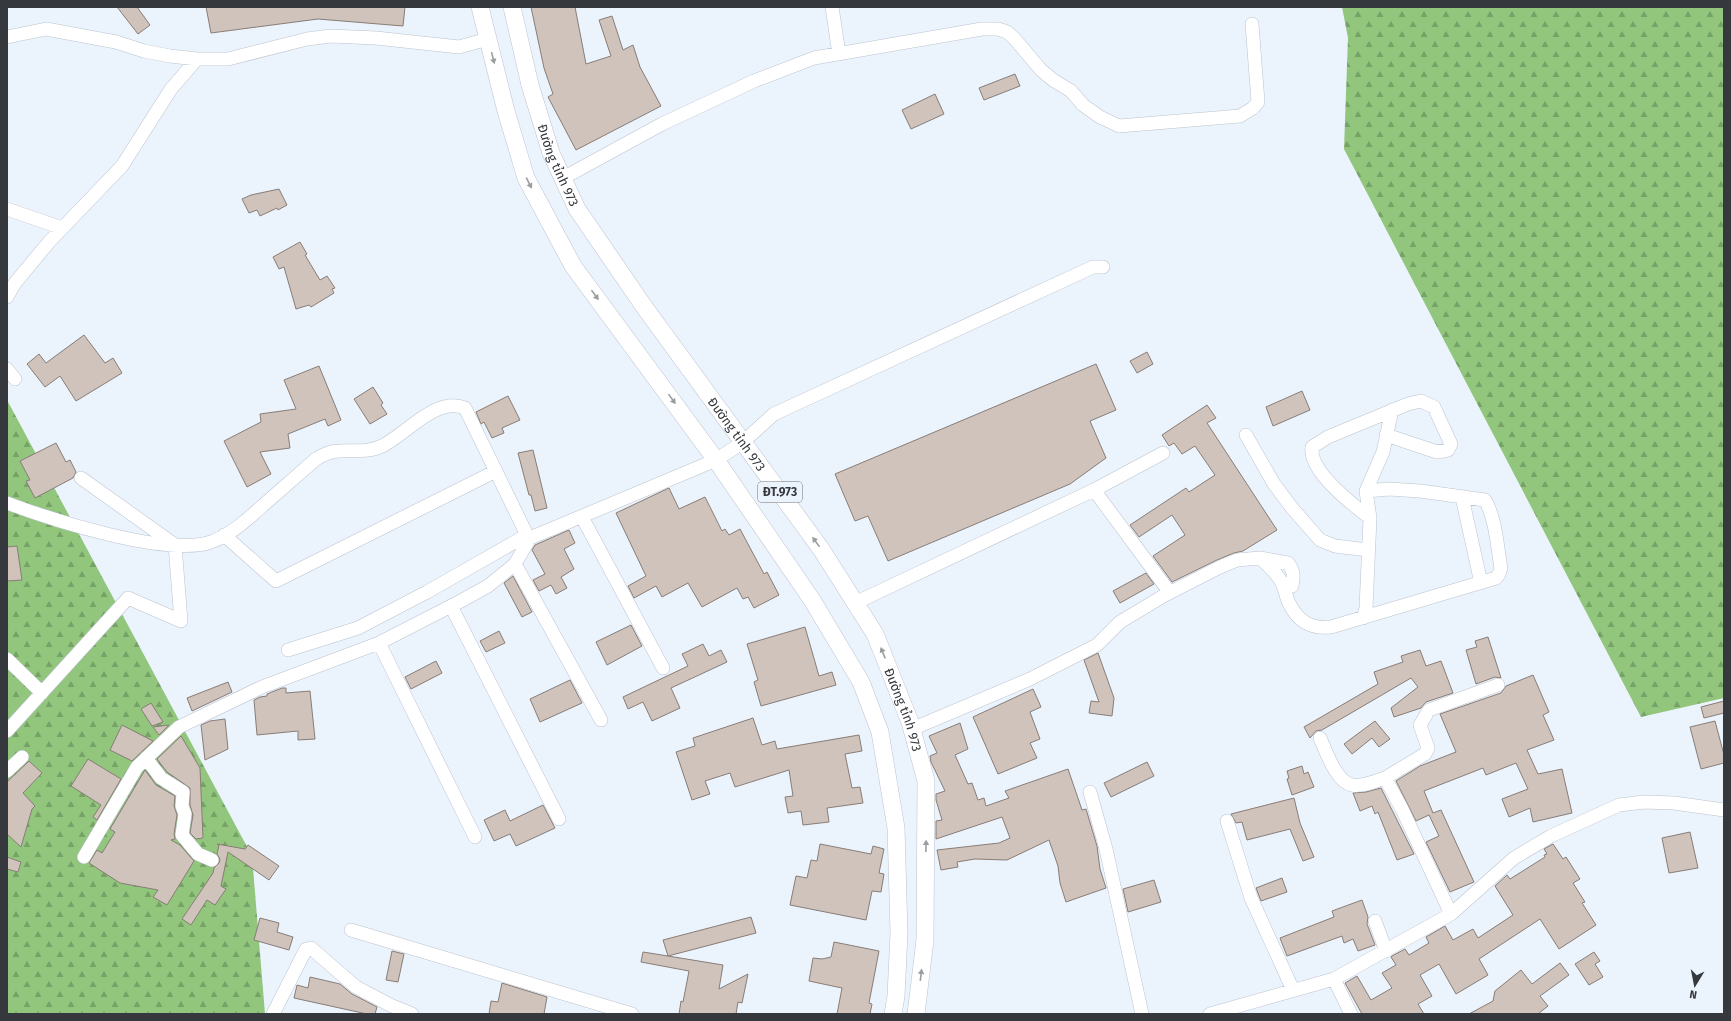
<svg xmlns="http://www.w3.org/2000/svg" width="1731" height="1021" viewBox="0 0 1731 1021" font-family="'Fira Sans',sans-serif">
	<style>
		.forest { fill: url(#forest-firs) }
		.building { fill: #cfc3bc; stroke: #887d77 }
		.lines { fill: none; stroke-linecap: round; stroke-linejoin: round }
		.minor-casing { stroke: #bcc3ce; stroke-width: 14 }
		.major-casing { stroke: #bcc3ce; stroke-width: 18 }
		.minor { stroke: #fff; stroke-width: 13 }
		.major { stroke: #fff; stroke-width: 17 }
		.oneway { fill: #9a9c9e }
		.labels { text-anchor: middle; stroke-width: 3; stroke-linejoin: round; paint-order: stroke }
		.shield { fill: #ebf3fd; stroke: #6c7076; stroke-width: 1 }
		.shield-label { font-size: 12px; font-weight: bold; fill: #35383c }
		.street-label { font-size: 13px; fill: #35383c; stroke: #ebf3fd }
	</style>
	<defs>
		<pattern id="forest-firs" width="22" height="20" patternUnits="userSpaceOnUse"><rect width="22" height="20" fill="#91c67c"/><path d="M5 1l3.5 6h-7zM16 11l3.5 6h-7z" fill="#77a267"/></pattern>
	</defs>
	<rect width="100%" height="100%" fill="#ebf3fd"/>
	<path class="forest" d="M1342,7H1724V698L1641,717L1344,149L1348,38Z
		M7,400L252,856L265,1014H7Z"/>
	<path class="building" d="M117,7H137L150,25L138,34Z
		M206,7H405L403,26L318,19L211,33Z
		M531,7H575L586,64L611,56L599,20L612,16L623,50L633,45L640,67L661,106L576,150L548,97L553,94L544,68Z
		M1015,74L1020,86L984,100L979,88Z
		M935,94L944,114L911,129L902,110Z
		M279,189L287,205L278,210L277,208L260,216L257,210L249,213L242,199L251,195Z
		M300,242L307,254L305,255L320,280L327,276L335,288L332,289L334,293L311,307L309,305L296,309L284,267L279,269L273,257Z
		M84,335L105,363L113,358L122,373L76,401L60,376L45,387L27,364L39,354L46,363Z
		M1147,352L1153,364L1137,373L1130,361Z
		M1096,364L1116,410L1090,421L1106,458L1070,484L888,561L868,516L855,521L835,474Z
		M319,366L341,420L328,426L325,419L288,434L290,448L260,452L271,474L247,487L224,441L261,422L260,414L296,409L284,380Z
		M373,387L383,403L381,405L387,414L370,424L354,399Z
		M1302,391L1310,410L1273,426L1266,407Z
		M508,396L520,420L502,428L504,433L492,438L484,422L481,424L476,412Z
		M1207,405L1216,418L1207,423L1277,530L1243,551L1234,553L1217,560L1172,582L1153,556L1185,535L1172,515L1139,537L1130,525L1186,488L1189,492L1215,475L1195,446L1182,454L1174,443L1169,446L1162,435Z
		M56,443L66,462L70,460L76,472L73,478L35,498L26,481L30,480L20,461Z
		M533,450L547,508L535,511L531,495H529L518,453Z
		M669,488L679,509L705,497L722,531L725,529L729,535L740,529L764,574L767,572L779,595L754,608L748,597L743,599L737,588L702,607L688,583L662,597L656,586L634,598L628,586L646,576L616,513Z
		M569,530L575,543L564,549L574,569L561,577L567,588L556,594L551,585L539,591L533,580L545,574L532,550L535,545Z
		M17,546L22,580L7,581V547Z
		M1146,573L1154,584L1120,603L1113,591Z
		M513,576L532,612L522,617L504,583Z
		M631,625L642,646L607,665L596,642Z
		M805,627L819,676L832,672L836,685L761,706L754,682L758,680L747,644Z
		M499,631L505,643L486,652L480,641Z
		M1488,637L1501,678L1495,677L1476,684L1466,650L1477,647L1475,641Z
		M703,644L709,656L721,650L727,662L671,688L680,708L652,721L643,702L628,709L623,697L688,666L682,654Z
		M1420,650L1426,666L1441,661L1453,693L1426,702L1421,708L1394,717L1391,708L1418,687L1411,678L1322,730L1316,731L1310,738L1304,727L1378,684L1374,672L1403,662L1401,656Z
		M1098,653L1114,698L1112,716L1089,713L1091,701L1099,702L1084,660Z
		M436,661L442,673L411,689L405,677Z
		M1533,675L1549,712L1543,715L1554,740L1527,750L1538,774L1562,769L1572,813L1533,822L1530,808L1509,817L1502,799L1528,789L1516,763L1486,775L1483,768L1424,791L1433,813L1441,810L1474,882L1450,892L1426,842L1439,836L1429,815L1416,821L1396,781L1420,766L1456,752L1440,714L1501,693L1506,686Z
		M570,680L582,703L540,722L530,699Z
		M228,682L232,692L192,711L187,698Z
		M282,688H286V693L310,691L315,739L298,740V731L257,735L254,700L260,697L267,696V694Z
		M1033,689L1041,707L1030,712L1040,739L1030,743L1037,758L998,774L973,717Z
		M1724,701V713L1704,718L1701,707Z
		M151,703L163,722L152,726L141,709Z
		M753,718L762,745L775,741L777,749L859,735L862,751L845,754L852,788L860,787L863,803L827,808L829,822L803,825L801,811L788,813L785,797L793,796L789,770L735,787L730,773L705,781L710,794L692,800L676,752L695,746L693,738Z
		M225,719L228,749L205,760L201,725L210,721Z
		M1375,721L1390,739L1379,747L1372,738L1352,754L1344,744Z
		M1715,721L1724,755V763L1701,769L1690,727Z
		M960,723L968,749L955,755L968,784L972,783L978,800L984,798L986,806L1009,798L1005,791L1068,769L1082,810L1086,809L1097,846L1100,869L1106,888L1066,902L1060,883L1058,866L1049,840L1007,860L975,859L957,862L958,867L941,870L937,850L999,843L1010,838L1002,817L936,839V821L942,820L936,800V794L945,791L931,762L930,756L937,753L929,736Z
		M122,725L153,741L132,761L110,750Z
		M169,725L159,735L153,727Z
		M181,736L200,768L203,838L196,839L190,833L193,815L190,805V788L167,772L157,759Z
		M88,759L121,779L97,820L93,817L101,805L71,786Z
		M29,761L42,773L23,793L35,806L32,809L21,847L7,834V782Z
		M1147,762L1154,776L1111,797L1104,783Z
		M1302,766L1304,774L1308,772L1314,787L1292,795L1287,779L1289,778L1287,771Z
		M145,770L156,785L175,796L174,806L177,815L174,834L175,839L171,840L180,845L194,861L167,905L153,897L158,890L120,883L89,863L97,850L102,853L115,832L110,829Z
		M1381,788L1414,854L1397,860L1378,812L1375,814L1372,806L1360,811L1353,793L1366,792Z
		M1294,798L1300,823L1314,857L1303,861L1290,829L1247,840L1242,822L1236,823L1231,814Z
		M543,805L555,828L516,846L510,834L494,841L484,820L505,810L510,821Z
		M1690,832L1698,868L1669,873L1662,838Z
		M217,844L245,849L248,845L279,866L269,880L228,852L221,886L226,889L215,905L207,900L191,925L182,919L213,873L214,868L219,863L220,859L217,854L219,845Z
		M820,844L871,854L873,846L884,849L879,873L884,874L881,892L872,891L866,920L790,905L796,876L807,878L811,860L817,861Z
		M1553,844L1563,859L1566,857L1580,879L1573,883L1585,902L1582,903L1596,925L1559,949L1540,919L1479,959L1488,975L1456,994L1439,964L1420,975L1432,996L1418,1004L1424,1014H1362L1345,983L1357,976L1371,1000L1392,988L1382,973L1396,965L1391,957L1392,956L1405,949L1409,955L1429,943L1426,937L1445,926L1453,940L1473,929L1478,938L1513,915L1495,886L1507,875L1510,879L1545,857L1544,855L1547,854L1544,849Z
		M7,857L21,862L18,872L7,869Z
		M1282,878L1287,892L1261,901L1256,888Z
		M1154,880L1161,902L1128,912L1123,889Z
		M1362,900L1368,917L1367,924L1375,945L1358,951L1353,939L1344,943L1342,936L1287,956L1280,938L1334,917L1332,911Z
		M751,917L756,933L668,956L723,965L719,989L748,974L742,1003L738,1002L736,1014H679L681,1001L683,1002L689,971L641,962L643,952L668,956L663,940Z
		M260,918L279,923L277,932L293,937L289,950L254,940Z
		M834,942L879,951L869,1003L872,1004L870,1014H837L842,988L809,981L813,958L822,959L831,957Z
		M392,951L404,954L398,982L386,980Z
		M1594,952L1600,961L1595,964L1603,977L1589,985L1575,964Z
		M1560,963L1569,975L1540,996L1548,1006L1538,1014H1469L1493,1001L1495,991L1521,970L1532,984Z
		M310,977L340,984L352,994L377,1007L375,1014H367L294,998L297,985L308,988Z
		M502,983L547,997L544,1014H489L491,1001L498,1002Z"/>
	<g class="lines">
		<g class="minor-casing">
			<path id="minor" d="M832,7L839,54
				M7,37L46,29L116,42L144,51L170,56L197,59H228L307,39L331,36L376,38L459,47L488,39
				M563,178L662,124L754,81L814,58L982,29H998L1007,32L1014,38L1041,70L1053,80L1071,91L1083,105L1100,117L1119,126L1240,116L1253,108L1258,102L1252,24
				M7,209L62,228
				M7,297L15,283L49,242L122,166L171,89L197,59
				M7,369L15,379
				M1246,435L1274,484L1292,508L1320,540L1335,546L1368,550
				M1094,490L1168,590
				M1462,497L1481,583
				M7,503C52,520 166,557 211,542C233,534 251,516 268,501C284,487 300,473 316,459C323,455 330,451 339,451C355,450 369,453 384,445C407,433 437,396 465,408L527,535L530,538
				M582,517L663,668
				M1370,518C1353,505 1308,471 1312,447L1328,437L1408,404L1421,401L1434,407L1451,444L1448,450L1437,452L1386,435
				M224,535L276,581L496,471
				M1260,558L1288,563C1294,571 1294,576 1292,586L1282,583
				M515,564L601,720
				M855,603L1094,490L1163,453
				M451,606L559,819
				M1363,618L1366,608L1370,518L1366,491L1383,452L1392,410
				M379,643L475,837
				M288,650L358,628L427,592L527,535
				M7,659L42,693
				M912,729L1030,679L1097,645L1120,622L1165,595L1220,567L1237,560L1260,558C1268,565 1277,573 1282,583C1285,589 1286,597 1289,603C1298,622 1311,629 1331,627L1496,578L1499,574L1501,568C1497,546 1496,519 1485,500L1420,491L1389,489L1366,491
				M7,731L128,598L181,621L175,545L81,478
				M1320,738C1326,751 1336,782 1352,785C1362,787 1376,781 1385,778
				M146,758L161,778L183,792L182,806L185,814L182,835L198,854L212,860
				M7,771L22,757
				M1090,792L1106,849L1142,1014
				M1227,821L1251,898L1293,990
				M84,857L137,767L179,727L262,687L379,643L459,602L488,586L515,564L530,538L716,460L743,442L774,414L1093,267H1103
				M1451,914L1402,809L1385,778L1425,754L1428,748L1420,725L1429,710L1498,685
				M1375,921L1386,951
				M351,930L632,1014
				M1334,979L1351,1014
				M273,1014L306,949L311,948L356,987L390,1005L412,1014
				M1210,1014L1334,979L1451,914L1514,858L1551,836L1619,805L1644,802L1674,803L1724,810"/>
		</g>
		<g class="major-casing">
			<g id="major">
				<path d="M480,7L506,111L526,178L573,266L716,460L812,600L861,682L880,732L896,828L899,933L896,996L893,1014"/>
				<path id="s1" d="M512,7L530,85L551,153L577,209L645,308L821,549L875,634L910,722L926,781L925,940L916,1014"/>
			</g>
		</g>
		<use href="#minor" class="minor"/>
		<use href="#major" class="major"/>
	</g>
	<defs><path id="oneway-solid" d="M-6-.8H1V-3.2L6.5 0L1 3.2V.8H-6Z"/></defs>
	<g class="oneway">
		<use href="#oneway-solid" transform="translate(493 58) rotate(76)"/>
		<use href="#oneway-solid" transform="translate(529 183) rotate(63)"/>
		<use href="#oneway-solid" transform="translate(595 295) rotate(54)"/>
		<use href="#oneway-solid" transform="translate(672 399) rotate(54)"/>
		<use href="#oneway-solid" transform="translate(816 542) rotate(-126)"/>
		<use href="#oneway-solid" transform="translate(883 653) rotate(-112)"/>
		<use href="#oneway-solid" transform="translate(926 846) rotate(-89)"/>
		<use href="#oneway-solid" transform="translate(921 975) rotate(-83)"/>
	</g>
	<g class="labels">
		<rect class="shield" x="758" y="482" width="44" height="20" rx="3"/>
		<g class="shield-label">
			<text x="780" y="496">ĐT.973</text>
		</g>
		<g class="street-label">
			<text dy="5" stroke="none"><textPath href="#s1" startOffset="165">Đường tỉnh 973</textPath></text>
			<text dy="5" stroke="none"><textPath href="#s1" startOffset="489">Đường tỉnh 973</textPath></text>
			<text dy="5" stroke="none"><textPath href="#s1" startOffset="813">Đường tỉnh 973</textPath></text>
		</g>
	</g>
	<rect width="1731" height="1021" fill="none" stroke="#35383c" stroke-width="16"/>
	<g transform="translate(1695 985) rotate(190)" stroke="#ebf3fd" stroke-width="3" paint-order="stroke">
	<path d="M0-3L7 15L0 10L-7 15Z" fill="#35383c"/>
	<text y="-6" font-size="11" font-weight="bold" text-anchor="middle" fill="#35383c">N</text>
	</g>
</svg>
